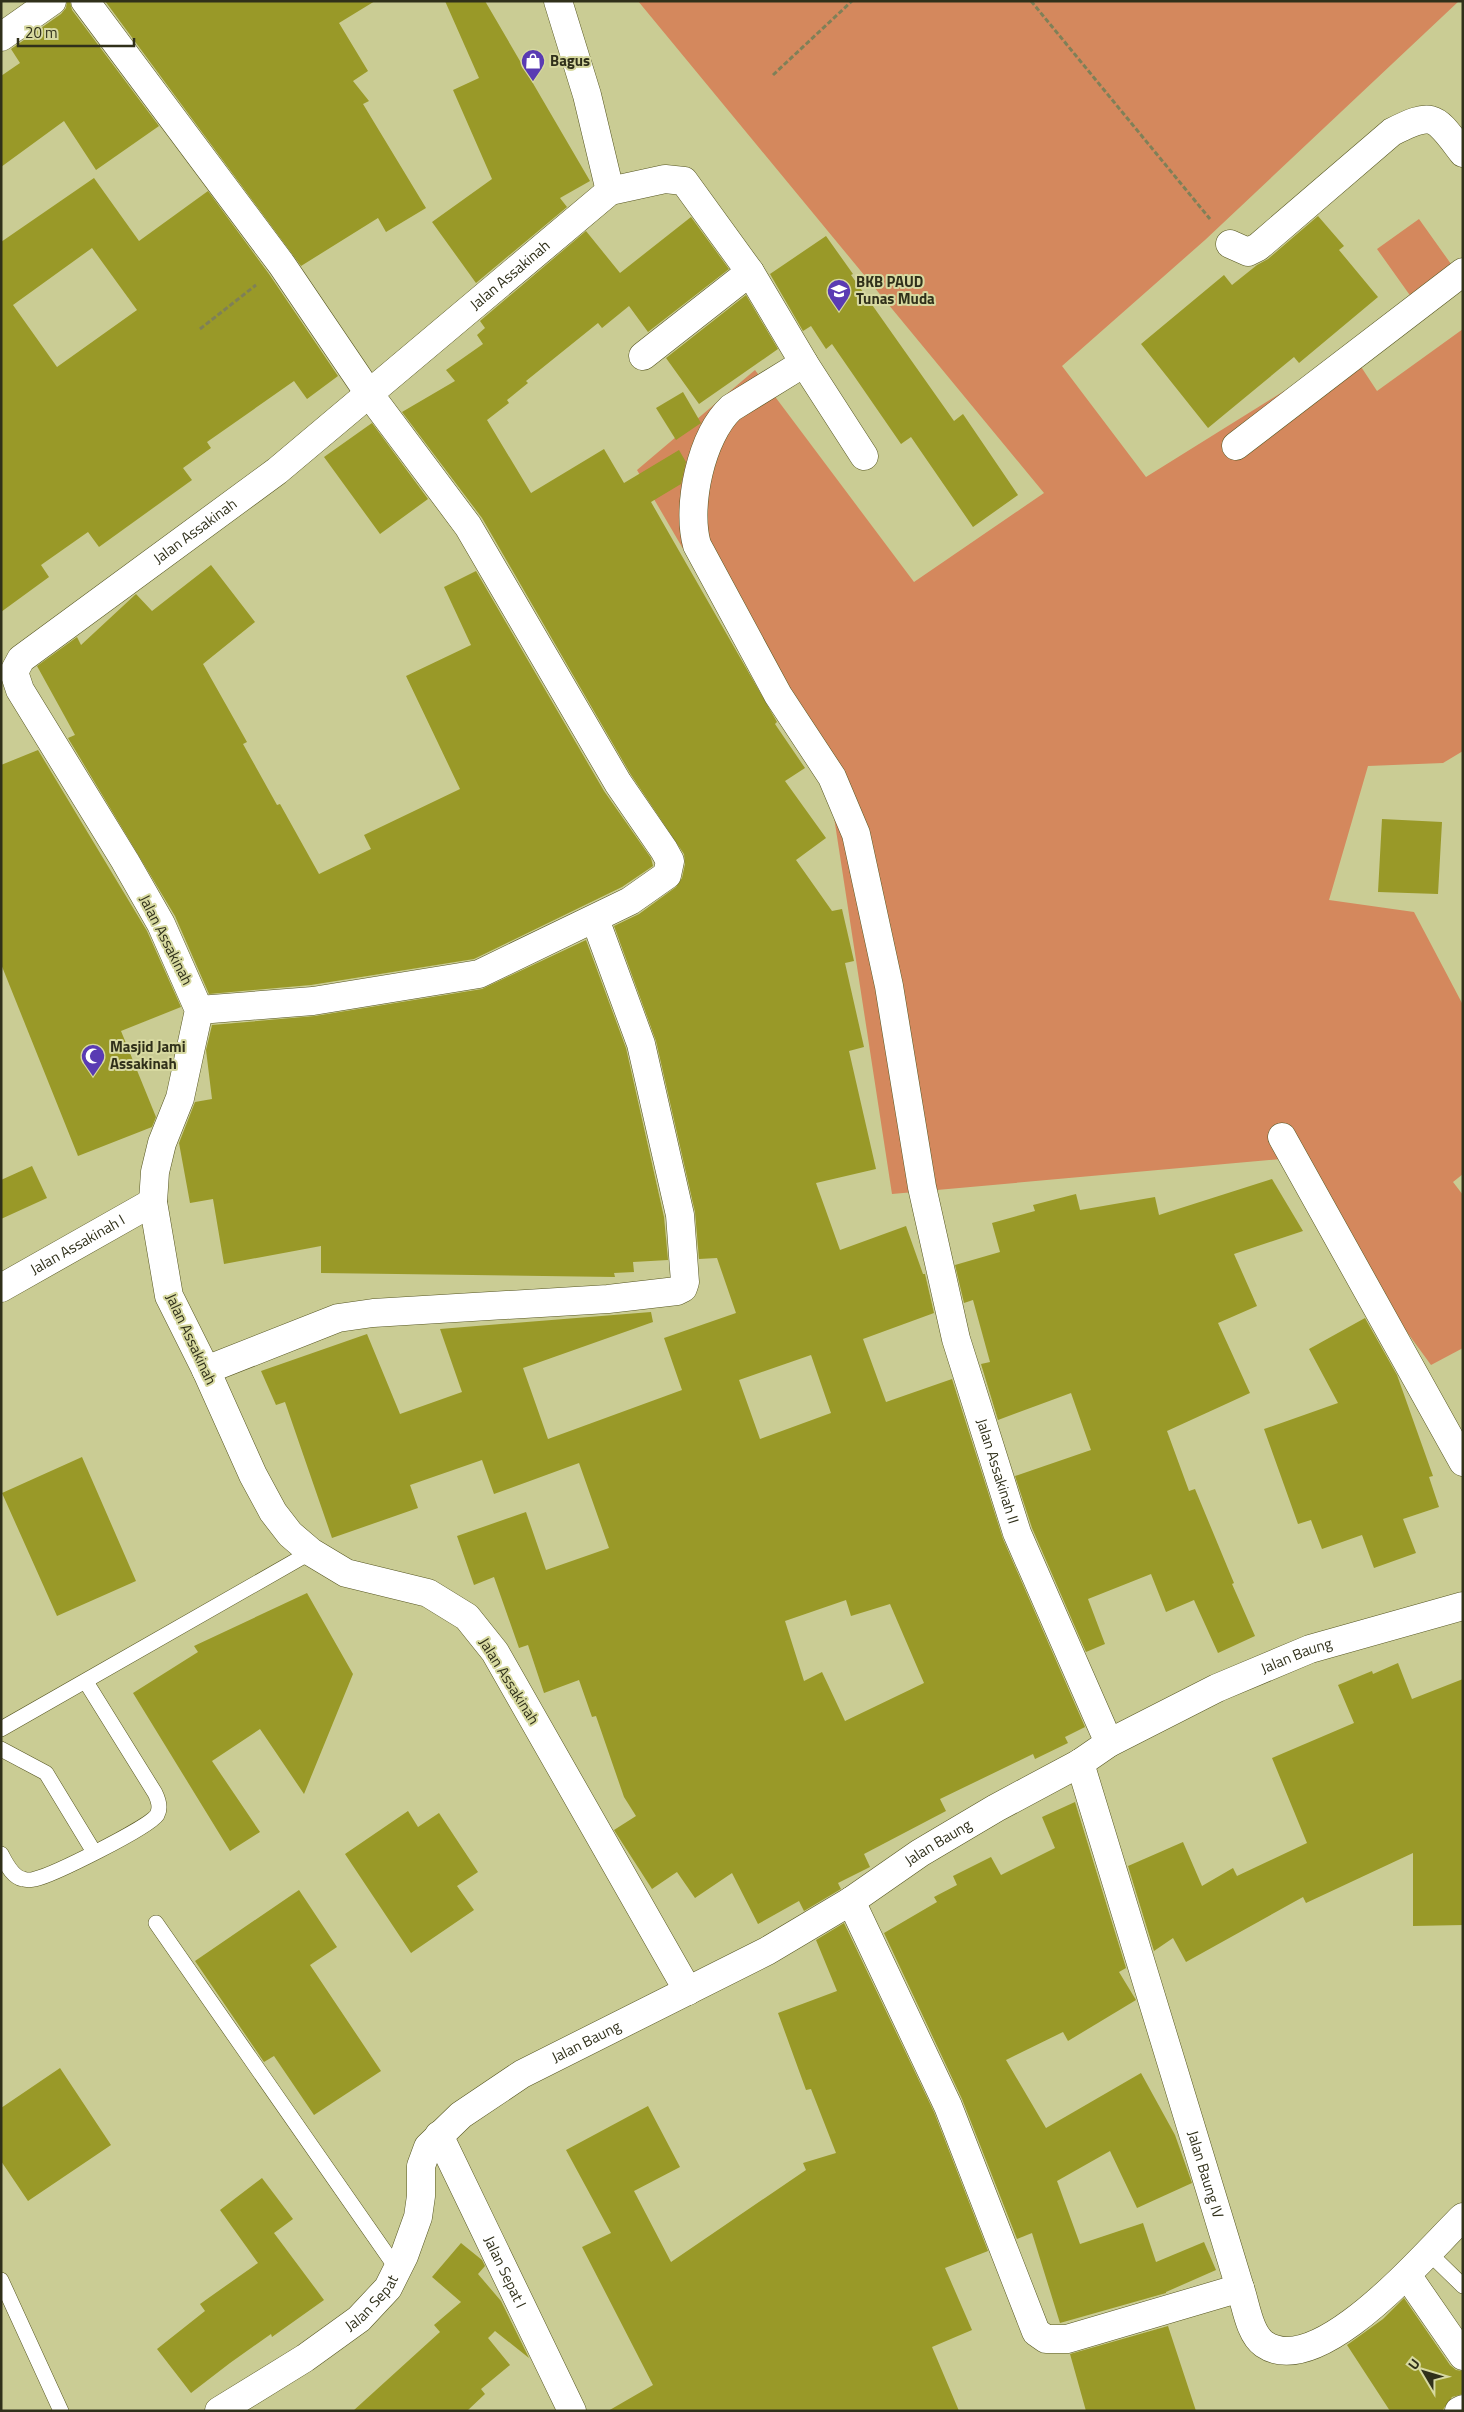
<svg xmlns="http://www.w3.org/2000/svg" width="1464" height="2412" viewBox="0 0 1464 2412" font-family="'Titillium Web',sans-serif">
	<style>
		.green { fill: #d4885d }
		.building { fill: #999928; fill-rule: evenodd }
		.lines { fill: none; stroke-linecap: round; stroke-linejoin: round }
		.service-casing { stroke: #565621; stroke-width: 16 }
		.minor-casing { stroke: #565621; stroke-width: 29 }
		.tertiary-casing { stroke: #565621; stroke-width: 29 }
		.path { stroke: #7f8058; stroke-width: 3; stroke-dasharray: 5 2.5; stroke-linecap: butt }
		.service { stroke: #fff; stroke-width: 15 }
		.minor { stroke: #fff; stroke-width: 28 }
		.tertiary { stroke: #fff; stroke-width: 28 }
		.labels { text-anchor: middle; stroke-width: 4; stroke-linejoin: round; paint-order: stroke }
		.poi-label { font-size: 15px; font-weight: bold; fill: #30301a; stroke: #d7d9a0; text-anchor: start }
		.street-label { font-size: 15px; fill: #30301a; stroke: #d7d9a0 }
	</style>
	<rect width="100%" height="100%" fill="#cacc94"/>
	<path class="green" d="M638,1H1459L1205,240L1062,366L1146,477L1350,350L1377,391L1463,329V751L1443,763L1368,766L1329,900L1414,912L1463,1005V1174L1453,1182L1463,1195V1348L1431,1365L1281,1159L892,1194L832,804L637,470L755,370L914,582L1044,493Z
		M1419,219L1456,271L1414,301L1377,249Z"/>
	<path class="building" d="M67,1H70L72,10L159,126L96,170L64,121L1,167V76L20,63L11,49L61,14L66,8Z
		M105,1H375L339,23L368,71L353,81L369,101L363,104L426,208L386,232L378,218L301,266Z
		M445,1H485L590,181L560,198L567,207L476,283L432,222L492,179L453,90L479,78Z
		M94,178L139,241L208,191L269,274L338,376L307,399L294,381L207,442L211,448L183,468L192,480L99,547L88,532L41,565L49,577L1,612V242ZM92,248L137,310L57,367L13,305Z
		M1318,216L1344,246L1339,250L1378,297L1299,363L1294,357L1208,428L1141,344L1224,275L1232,285L1257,265L1268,259Z
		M691,217L729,269L648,332L629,306L602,328L598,323L526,381L528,383L507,400L509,403L487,420L531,493L604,449L624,483L679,450L686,462L681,484L651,502L777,722L775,724L805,768L785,781L826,838L796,860L832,911L842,909L854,961L845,963L864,1047L849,1051L876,1169L816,1183L840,1250L906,1226L923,1274H925L934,1313L863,1339L886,1402L952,1379L1003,1539L1085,1727L1065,1737L1068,1743L1035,1759L1033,1754L940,1799L946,1811L864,1854L870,1867L838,1883L841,1889L804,1911L799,1901L758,1924L732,1873L695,1898L677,1872L652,1889L614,1830L636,1816L624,1797L596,1716L592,1717L579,1680L544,1693L528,1645L519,1648L494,1577L474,1585L457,1536L526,1512L546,1570L609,1548L579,1463L494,1494L482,1460L410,1485L418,1508L332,1538L285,1402L276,1405L261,1371L367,1334L400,1414L462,1392L440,1329L651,1312L653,1322L523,1368L548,1439L682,1390L664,1338L736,1313L717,1258L699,1259L695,1212L656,1041L614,926L639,914L676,887L682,878L685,864L684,854L631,775L482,518L402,412L455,381L446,370L483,344L477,335L485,328L480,321L586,231L620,273ZM811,1355L831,1413L760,1439L739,1380ZM846,1600L851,1616L890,1604L924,1683L845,1721L822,1672L804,1681L785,1621Z
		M826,236L853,274L851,275L954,421L963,414L1018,495L973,527L911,437L901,444L832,344L826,349L811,326L803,331L770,274Z
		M746,295L778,349L699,404L666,358Z
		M683,392L701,423L676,440L656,408Z
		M372,423L428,499L380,534L324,457Z
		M211,565L255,622L203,664L247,742L243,744L277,805L280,804L319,874L371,849L364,835L460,789L406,676L471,645L444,587L476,571L604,791L651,858L653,866L622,887L474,959L311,985L209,994L175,916L68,738L75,735L37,666L77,637L81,645L136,594L152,611Z
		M38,750L147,931L181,1007L121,1031L156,1117L152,1127L78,1156L1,964V765Z
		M1382,819L1442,822L1438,894L1378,892Z
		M586,940L626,1048L664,1217L668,1260L633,1262L634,1272L614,1273L615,1277L321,1273V1246L224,1264L213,1199L190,1203L179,1143L195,1102L212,1099L206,1050L212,1025L315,1016L482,989Z
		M32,1166L47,1198L1,1219V1180Z
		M1272,1179L1303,1231L1234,1254L1257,1306L1218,1323L1250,1393L1167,1431L1189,1491L1195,1489L1234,1583L1232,1584L1255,1636L1218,1653L1194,1600L1166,1612L1151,1574L1088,1599L1105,1644L1086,1652L1032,1528L1015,1476L1091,1450L1071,1393L998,1420L981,1364L990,1362L973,1300L964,1303L955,1265L1000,1252L992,1223L1035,1211L1033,1205L1076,1194L1080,1210L1155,1197L1159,1215Z
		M1365,1318L1397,1375L1433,1476L1429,1477L1439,1507L1403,1519L1416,1553L1374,1568L1362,1535L1322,1549L1311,1520L1298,1524L1264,1429L1338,1403L1309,1349Z
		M82,1457L136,1581L57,1616L2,1493Z
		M307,1593L353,1674L304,1794L260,1729L212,1761L260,1832L230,1851L133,1693L198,1652L194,1646Z
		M1398,1663L1412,1699L1463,1679V1925L1413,1926V1853L1306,1903L1303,1897L1186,1962L1173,1938L1154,1951L1128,1866L1183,1842L1202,1886L1233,1868L1237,1876L1307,1843L1272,1758L1354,1723L1338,1685L1372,1671L1373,1674Z
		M1075,1802L1126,1968L1119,1972L1136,2000L1068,2041L1063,2032L1006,2060L1046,2128L1141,2073L1175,2135L1192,2183L1137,2208L1110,2151L1057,2181L1080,2244L1143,2223L1156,2262L1204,2242L1216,2270L1166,2292V2293L1060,2323L1032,2233L1017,2239L962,2099L884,1933L937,1902L934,1897L957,1885L953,1876L991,1857L1001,1875L1055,1848L1042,1817Z
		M408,1811L418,1827L439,1813L478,1872L457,1886L474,1910L411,1953L345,1854Z
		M299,1890L337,1947L310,1965L381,2071L314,2115L274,2056L264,2062L195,1961Z
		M844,1923L934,2112L988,2251L945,2268L972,2330L932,2347L959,2411H608L653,2385L582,2247L611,2233L566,2150L648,2106L680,2167L634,2191L671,2262L806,2170L803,2163L836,2153L811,2089L806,2090L778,2013L837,1991L816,1940Z
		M60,2068L111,2145L28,2201L1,2161V2108Z
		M262,2178L293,2219L274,2233L324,2300L272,2337L271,2334L230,2363L191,2393L157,2349L205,2311L200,2304L258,2263L220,2210Z
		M461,2243L482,2260L485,2266L478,2274L501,2301L529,2358L495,2331L488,2338L510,2365L481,2389L485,2394L467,2411H353L440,2332L434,2325L461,2302L432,2277Z
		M1404,2298L1450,2365L1456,2370L1463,2371V2394L1452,2397L1442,2411H1390L1347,2345L1383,2319Z
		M1168,2326L1196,2411H1086L1070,2354Z"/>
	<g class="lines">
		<g class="service-casing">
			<path id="service" d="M1,1729L311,1552
				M1,1749L46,1773L94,1852
				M1,1854C6,1863 12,1877 23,1879C26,1880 32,1880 35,1879C53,1875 148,1828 157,1815C161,1808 158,1799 155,1793L86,1682
				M156,1923L397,2269
				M1427,2251L1463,2286
				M1,2280L61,2411"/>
		</g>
		<g class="minor-casing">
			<g id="minor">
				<path d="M85,1L282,265L370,395L468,526L618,783L664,850L670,861L667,875L630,901L479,974L313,1001L199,1010"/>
				<path d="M558,1L587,95L610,191"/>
				<path d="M1,37L52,1"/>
				<path d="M1230,244L1248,252L1258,247L1392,132C1435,110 1435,117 1463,153"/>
				<path d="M643,356L750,272"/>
				<path id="s1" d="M804,363L731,408C701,436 686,507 697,545L778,695L832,777L856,834L889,986L922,1187L956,1339L1017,1533L1109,1743"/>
				<path d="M1236,446L1463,272"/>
				<path d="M1282,1137L1463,1462"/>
				<path id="s2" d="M1,1288L153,1202"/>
				<path d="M206,1370L338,1318L373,1313L608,1299L677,1291L683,1288L685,1282L680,1215L641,1044L595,919"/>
				<path id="s3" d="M1080,1763L1240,2288C1246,2305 1249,2333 1264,2344C1319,2382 1427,2251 1463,2217"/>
				<path d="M851,1901L948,2106L1036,2332L1046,2339H1067L1240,2288"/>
				<path id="s4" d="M688,1991L495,1652L467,1617L428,1593L346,1573L311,1552L290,1534L273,1512L253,1475L206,1370L169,1296L153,1202L155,1172L162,1143L180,1098L199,1010L161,924L125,861L20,690L14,672L21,659L277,471L610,191L665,179L684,181L750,272L804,363L864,456"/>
				<path id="s5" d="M439,2135L572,2411"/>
				<path d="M1407,2275L1463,2356"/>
				<path d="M1459,2411L1463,2409"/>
			</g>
		</g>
		<g class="tertiary-casing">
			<g id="tertiary">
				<path id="s6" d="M219,2411L305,2358L359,2319L388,2288L404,2256L418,2217L421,2196V2166L428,2147L461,2115L522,2074L767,1951L851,1901L920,1853L996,1808L1080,1763L1109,1743L1217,1688L1310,1649L1463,1606"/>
			</g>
		</g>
		<path class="path" d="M1031,1L1210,219
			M773,75L852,1
			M200,329L256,285"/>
		<use href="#service" class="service"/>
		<use href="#minor" class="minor"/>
		<use href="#tertiary" class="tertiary"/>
	</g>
	<defs>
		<g id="shop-pin" transform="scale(1.25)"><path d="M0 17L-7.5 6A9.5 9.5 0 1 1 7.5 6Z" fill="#5a3bb3" stroke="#d7d9a0"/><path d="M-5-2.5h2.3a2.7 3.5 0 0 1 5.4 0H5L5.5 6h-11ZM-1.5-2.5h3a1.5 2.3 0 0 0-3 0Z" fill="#fff"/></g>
		<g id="school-pin" transform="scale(1.25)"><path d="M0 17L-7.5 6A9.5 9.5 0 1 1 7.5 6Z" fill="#5a3bb3" stroke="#d7d9a0"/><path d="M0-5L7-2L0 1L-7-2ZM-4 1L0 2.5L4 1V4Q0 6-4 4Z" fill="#fff"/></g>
		<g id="mosque-pin" transform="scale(1.25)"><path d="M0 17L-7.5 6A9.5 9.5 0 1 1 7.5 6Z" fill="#5a3bb3" stroke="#d7d9a0"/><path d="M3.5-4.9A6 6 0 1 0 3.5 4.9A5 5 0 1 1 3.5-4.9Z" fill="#fff"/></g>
	</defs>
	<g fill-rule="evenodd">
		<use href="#shop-pin" x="533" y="61"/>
		<use href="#school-pin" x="839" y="291"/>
		<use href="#mosque-pin" x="93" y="1056"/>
	</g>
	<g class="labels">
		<g class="poi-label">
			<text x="550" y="66">Bagus</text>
			<text x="856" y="287">BKB PAUD<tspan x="856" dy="17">Tunas Muda</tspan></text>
			<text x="110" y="1052">Masjid Jami<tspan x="110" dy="17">Assakinah</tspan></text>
		</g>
		<g class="street-label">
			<text dy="5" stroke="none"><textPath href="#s4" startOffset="2218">Jalan Assakinah</textPath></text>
			<text dy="5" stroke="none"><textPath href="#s4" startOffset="1812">Jalan Assakinah</textPath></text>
			<text transform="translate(166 940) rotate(63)" y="5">Jalan Assakinah</text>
			<text dy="5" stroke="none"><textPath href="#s2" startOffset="88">Jalan Assakinah I</textPath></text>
			<text transform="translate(191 1339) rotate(65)" y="5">Jalan Assakinah</text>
			<text dy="5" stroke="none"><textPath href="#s1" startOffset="1216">Jalan Assakinah II</textPath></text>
			<text dy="5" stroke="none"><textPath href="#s6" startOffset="1360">Jalan Baung</textPath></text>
			<text transform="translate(509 1681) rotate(58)" y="5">Jalan Assakinah</text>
			<text dy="5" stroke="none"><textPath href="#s6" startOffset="955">Jalan Baung</textPath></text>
			<text dy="5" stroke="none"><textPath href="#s6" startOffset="550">Jalan Baung</textPath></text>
			<text dy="5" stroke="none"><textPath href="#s3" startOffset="430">Jalan Baung IV</textPath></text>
			<text dy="5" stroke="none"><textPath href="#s5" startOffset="152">Jalan Sepat I</textPath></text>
			<text dy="5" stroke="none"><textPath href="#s6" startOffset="188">Jalan Sepat</textPath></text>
		</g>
	</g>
	<rect width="1464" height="2412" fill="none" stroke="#30301a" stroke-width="5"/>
	<g transform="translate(1424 2372) rotate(308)" stroke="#d7d9a0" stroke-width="4" paint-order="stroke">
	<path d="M0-4L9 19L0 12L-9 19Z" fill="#30301a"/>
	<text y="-8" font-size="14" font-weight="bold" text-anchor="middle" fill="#30301a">U</text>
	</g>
	<path d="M18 38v8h116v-8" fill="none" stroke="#30301a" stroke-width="2.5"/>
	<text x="25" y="38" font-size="15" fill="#30301a" stroke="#d7d9a0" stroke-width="4" paint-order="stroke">20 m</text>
</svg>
